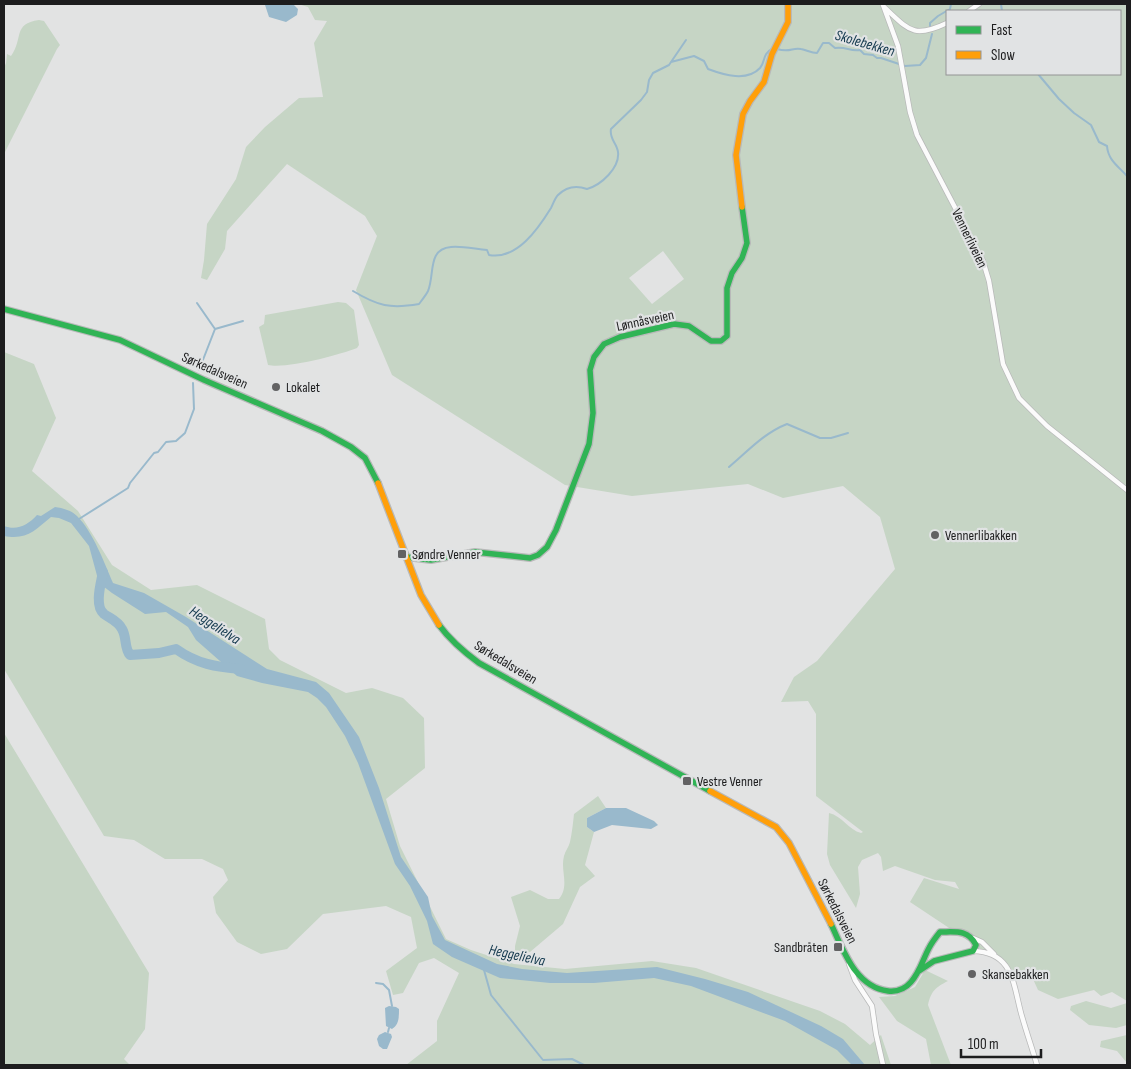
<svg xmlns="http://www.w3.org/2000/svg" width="1131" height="1069" viewBox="0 0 1131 1069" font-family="'Sofia Sans Condensed',sans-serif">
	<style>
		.green { fill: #c6d5c5; fill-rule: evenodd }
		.water { fill: #99b9cc }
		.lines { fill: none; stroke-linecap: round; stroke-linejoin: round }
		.stream { stroke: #99b9cc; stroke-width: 2 }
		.river { stroke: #99b9cc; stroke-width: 10 }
		.street-casing { stroke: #b8b9b9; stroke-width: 6 }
		.fast-casing { stroke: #b8b9b9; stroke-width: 8 }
		.slow-casing { stroke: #b8b9b9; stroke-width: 8 }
		.street { stroke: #fbfbfb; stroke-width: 4.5 }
		.fast { stroke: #30b455; stroke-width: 5.5 }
		.slow { stroke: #ff9f0a; stroke-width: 5.5 }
		.poi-dot { fill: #626263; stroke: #e1e3e4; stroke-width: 2 }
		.labels { text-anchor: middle; stroke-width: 4.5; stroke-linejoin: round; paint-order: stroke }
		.street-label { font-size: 14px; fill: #1d1d1e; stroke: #e1e3e4 }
		.poi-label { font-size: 14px; fill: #1d1d1e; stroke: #e1e3e4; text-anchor: start }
		.water-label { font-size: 15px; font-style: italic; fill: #153a4f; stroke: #e1e3e4 }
	</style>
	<rect width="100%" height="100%" fill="#e2e3e3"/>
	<path class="green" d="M298,4H1127V1001L1112,992L1101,996L1094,990L1058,999L1038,990L1033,979H1026L910,902L924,878L959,889L955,882L935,880L895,866L883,871L881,857L878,853L862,860L858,867L860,894L856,908L830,865L827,854L829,813C842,816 849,830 861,833L863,832L816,796V714L808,701L781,702L794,677L817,661L895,569L880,517L843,486L783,498L748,484L632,496L565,485L392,375L356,290L377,236L365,216L287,164L227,231L225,249L207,280L201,278L204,260L207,224L236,179L246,147L265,127L299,98L323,97L314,43L327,21L315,20L308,7ZM947,11H1120V74H947ZM663,251L684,279L652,304L629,278Z
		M39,20L44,21L60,45L57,49L4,154V68L6,63L7,54L11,56C24,38 12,24 39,20Z
		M338,302L346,303L354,310L359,345L357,348C339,355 287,369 268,365L259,327L264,324L265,315Z
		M4,352L34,364L56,418L32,471L78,511L112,565L151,590L197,585L265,619L269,649L280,660L346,693L372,688L403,698L424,718L425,768L386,799L400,846L446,939L471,950L514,964L565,969L652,961L696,968L820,1011L845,1024L870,1045L881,1035L891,1065H406L437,1041V1021L459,973L434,958L419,963L403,993L393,995L386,971L417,948L411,917L386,906L323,914L287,949L261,954L237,942L216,913L213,897L228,880L223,869L202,859H165L134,840L104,836L4,669Z
		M4,733L149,973L145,1029L124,1059L130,1065H4Z
		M598,796L606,808L587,818V827L594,832L585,865L595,876L580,887L563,924L530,952L515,953V946L520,926L511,897L530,890L548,899H559C570,885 560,871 564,856C565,851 569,847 570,842C572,833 573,823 574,814Z
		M925,970L948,981C936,987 931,991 928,1005L951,1065H931L926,1039L897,1021L879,997L895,996L915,987Z
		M1086,1001L1111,1008L1127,1003V1025L1116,1028L1089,1025L1070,1010L1071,1006Z
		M1127,1035V1063L1117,1051L1100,1047L1101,1041Z"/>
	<path class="water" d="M267,4H293L298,9L297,15L286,22L269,17L265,5Z
		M55,507C62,508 71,510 77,516C93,532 104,562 113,583L144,593L186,617L267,669L316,682L329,693L359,737L379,788L401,857L428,897L432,916L445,940L497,964L522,969L567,973L657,967L705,979L748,992L821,1026L843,1039L865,1065H852L837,1050L785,1021L691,986L654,978L594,983H550L500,978L452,957L433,944L427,921L410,886L395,864L358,763L345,736L326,707L317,698L308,692L262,683L237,676L196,640L188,627L166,612L145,614L112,593L99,583L89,546L71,523L59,518L51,517C34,531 27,540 4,536V526C17,531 28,525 37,515L41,516Z
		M606,808H626L654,821L658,825L651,829L612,825L594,832L587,827V818Z
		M389,1006L396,1007L399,1009C399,1017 399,1025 392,1029L386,1026L385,1008Z
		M385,1032L391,1034L392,1037L387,1049H383L379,1046L377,1039L379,1035Z"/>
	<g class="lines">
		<path class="stream" d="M1001,4L1002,11
			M930,28V23L938,16L950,9L951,4
			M777,49C791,53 792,47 801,49C807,50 811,53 817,53L823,43H829L835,48C846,46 850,52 860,50L864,54L873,55L877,58H881L905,66L920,65L926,58L932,34
			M671,62L694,56L704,61L708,69C724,75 747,82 760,68C766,61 762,54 772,49
			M1038,74L1059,99L1074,113L1091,125L1099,142L1107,146C1108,160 1118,166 1127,176
			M353,291C378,306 390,309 419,304C422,300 426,295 428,291C435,274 427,249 451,247C463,246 475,249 487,250L489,255C517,260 538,229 551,208C553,204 555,198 558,195C567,186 576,185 587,189C601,185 620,168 618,152C617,143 609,139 611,129L641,100L647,92L649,80L653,73L669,65L686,40
			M197,303L215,329L199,370
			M215,329L243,321
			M729,467C748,451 764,433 787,424L820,438H831L848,433
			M79,519L128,488L130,483L154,453L158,452L166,442L176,441L185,433L194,409L193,383
			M484,970L491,995L543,1060L572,1059L584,1065
			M376,983L383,984L389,990L392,1006
			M388,1032L389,1028"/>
		<path class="river" d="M103,572C101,583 94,606 104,614C111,619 118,621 122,629C127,637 124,648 130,655L159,653L176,649C197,664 216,667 241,669"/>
		<g class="street-casing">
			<path id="street" d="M883,5L898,46L910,112L917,135L983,261L989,281L1003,364L1019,398L1047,426L1127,490
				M884,7C909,30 913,39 947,23
				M969,11L979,4
				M973,938L982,942L994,954
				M973,951C1013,952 1013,983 1021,1013C1026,1031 1032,1048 1037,1065
				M849,964L855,980L872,1006L876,1034L883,1065"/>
		</g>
		<g class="fast-casing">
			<path id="fast" d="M4,309L120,340L204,380L322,431L351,447L365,458L378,483
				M406,557L431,560L475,552L530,558L538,555L547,547L556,530L589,444L593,413L590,370L594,357L604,344L620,337L674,324L689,326L711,341H721L727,336V288L732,273L742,258L747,243L742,207
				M439,625C450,640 464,652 479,663L710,791
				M831,924C843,949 855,987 888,991C897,992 905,989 911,982C920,972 923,959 929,948C932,942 936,937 940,932C955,932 968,929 976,945L973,951L934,961L919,971"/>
		</g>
		<g class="slow-casing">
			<path id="slow" d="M742,207L736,155L743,114L750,101L764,82L772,54L788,22V4
				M378,483L421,595L439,625
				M710,791L776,827L789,843L831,924"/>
		</g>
		<use href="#street" class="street"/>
		<use href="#fast" class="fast"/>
		<use href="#slow" class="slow"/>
	</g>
	<g class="poi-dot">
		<circle cx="276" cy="387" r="5"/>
		<circle cx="935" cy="535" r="5"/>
		<rect x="397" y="549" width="10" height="10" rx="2.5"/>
		<rect x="682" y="776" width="10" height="10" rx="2.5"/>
		<rect x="833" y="942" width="10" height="10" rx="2.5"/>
		<circle cx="972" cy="974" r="5"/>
	</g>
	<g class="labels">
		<g class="street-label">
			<text transform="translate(970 238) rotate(64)" y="5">Vennerliveien</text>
			<text transform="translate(645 320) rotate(-12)" y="5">Lønnåsveien</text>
			<text transform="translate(215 370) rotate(24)" y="5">Sørkedalsveien</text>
			<text transform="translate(506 662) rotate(31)" y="5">Sørkedalsveien</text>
			<text transform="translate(838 911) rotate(63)" y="5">Sørkedalsveien</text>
		</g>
		<g class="poi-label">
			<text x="286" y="392">Lokalet</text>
			<text x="945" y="540">Vennerlibakken</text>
			<text x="412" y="559">Søndre Venner</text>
			<text x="697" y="786">Vestre Venner</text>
			<text x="828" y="952" text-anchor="end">Sandbråten</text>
			<text x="982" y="979">Skansebakken</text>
		</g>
		<g class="water-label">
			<text transform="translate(865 43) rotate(16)" y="5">Skolebekken</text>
			<text transform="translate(215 625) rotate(33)" y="5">Heggelielva</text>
			<text transform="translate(517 955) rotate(12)" y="5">Heggelielva</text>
		</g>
	</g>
	<rect width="1131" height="1069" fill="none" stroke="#1d1d1e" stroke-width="10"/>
	<rect x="946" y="10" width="175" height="65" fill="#e1e3e4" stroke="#939495"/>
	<rect x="956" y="26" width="25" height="8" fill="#30b455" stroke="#939495"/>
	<text x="991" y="35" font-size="15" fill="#1d1d1e">Fast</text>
	<rect x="956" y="51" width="25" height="8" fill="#ff9f0a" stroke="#939495"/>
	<text x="991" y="60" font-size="15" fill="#1d1d1e">Slow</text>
	<path d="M961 1049v8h80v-8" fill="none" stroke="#1d1d1e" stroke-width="2.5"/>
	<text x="968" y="1049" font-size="15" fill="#1d1d1e" stroke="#e1e3e4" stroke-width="4" paint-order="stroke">100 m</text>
</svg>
